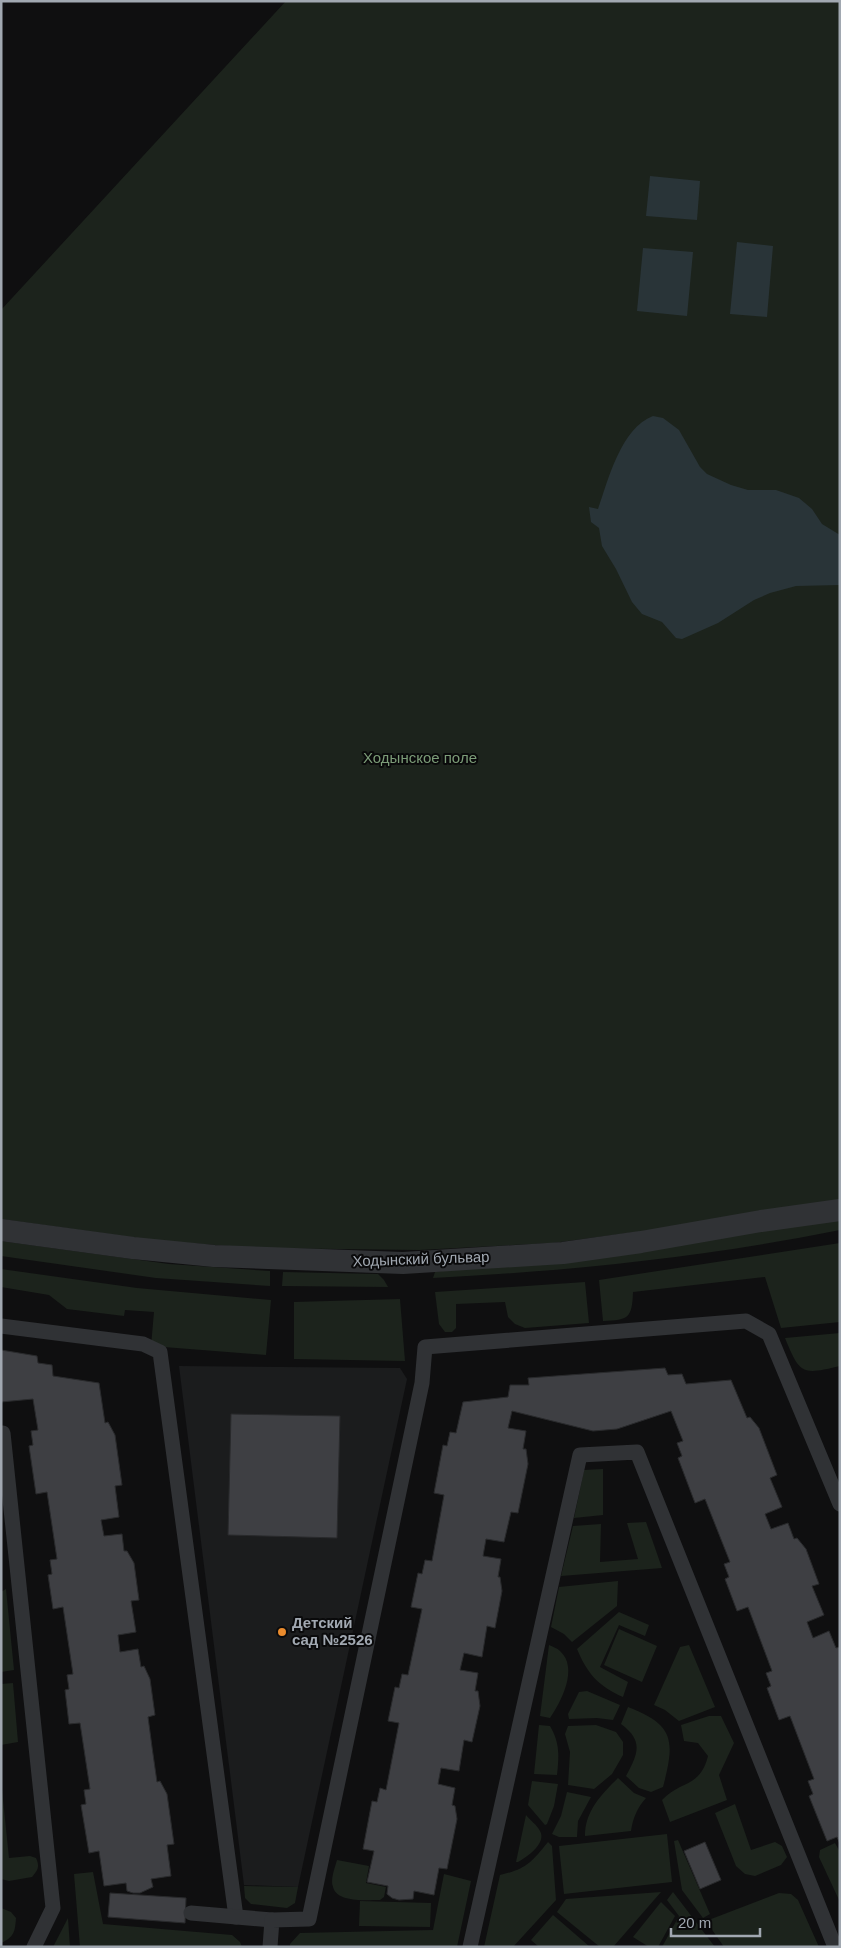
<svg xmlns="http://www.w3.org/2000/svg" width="841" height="1948" font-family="Arial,sans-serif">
  <rect width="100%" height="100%" fill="#0f0f10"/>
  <path fill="#1b1c1d" d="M179,1366L400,1368L407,1379L298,1887L244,1885Z"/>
  <g fill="#1c231c">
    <path d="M286,1H840V1205L553,1243L419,1250L253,1248L152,1240L1,1219V310Z"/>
    <path d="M840,1217V1230C706,1257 569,1271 433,1278L435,1272Z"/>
    <path d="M1,1241L169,1264L270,1271V1286L156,1278L1,1256Z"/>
    <path d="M840,1243V1322L781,1328L765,1277L633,1292C632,1318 629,1320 603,1321L599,1280Z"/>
    <path d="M1,1269L137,1288L271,1300L266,1355L151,1346L154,1312L125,1310L124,1316L67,1309L49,1295L1,1287Z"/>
    <path d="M283,1272L378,1274L384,1280L388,1287L282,1286Z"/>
    <path d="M585,1282L589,1323L525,1328L515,1324L508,1317L505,1302L456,1304V1328L452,1332H445L439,1324L435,1292Z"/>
    <path d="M400,1299L405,1361L294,1359V1302Z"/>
    <path d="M840,1333V1366C802,1375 800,1375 785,1338Z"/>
    <path d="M603,1469V1515L574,1518L584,1470Z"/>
    <path d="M646,1522L662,1568L561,1576L573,1526L601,1524L600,1562L638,1559L627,1523Z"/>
    <path d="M618,1581L617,1606L572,1642L564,1634L551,1627L559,1587Z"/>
    <path d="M6,1589L14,1670L1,1672V1592Z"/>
    <path d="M619,1612L649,1625L645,1636L619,1625L600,1667L628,1682L623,1697C598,1686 587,1673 577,1649Z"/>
    <path d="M619,1629L657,1646L642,1682L604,1665Z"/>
    <path d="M549,1645C553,1647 557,1648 560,1651C579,1668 561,1702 550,1718L540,1716Z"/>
    <path d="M689,1645L715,1707L679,1721L665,1710L654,1705L680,1647Z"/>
    <path d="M13,1683L18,1742L1,1745V1684Z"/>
    <path d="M587,1691L620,1705L613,1720L597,1718L569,1719L568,1714L579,1692Z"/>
    <path d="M628,1707C675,1725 675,1741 663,1787L651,1792L639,1788L626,1776C638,1754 644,1741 621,1724Z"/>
    <path d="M709,1716H721L734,1743L719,1775L727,1800L670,1822L662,1800C681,1780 700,1788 708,1756L698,1743L684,1741L681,1725Z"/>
    <path d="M539,1725L550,1726C560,1743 559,1756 557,1775L534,1774Z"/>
    <path d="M596,1725L616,1732L623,1742V1755L612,1774L594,1789L568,1785L570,1752L565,1734L568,1726Z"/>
    <path d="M618,1778L634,1793L646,1798C637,1808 633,1818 631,1831L585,1836C585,1811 601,1795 618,1778Z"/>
    <path d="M1,1780L9,1858L30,1856L36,1858C40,1867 38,1870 32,1877L9,1881L1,1879Z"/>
    <path d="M532,1781L558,1784L554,1806L547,1824L545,1825L528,1805Z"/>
    <path d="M567,1792L591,1797L578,1821L577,1837H559L552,1834L561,1816Z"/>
    <path d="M735,1804L751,1850L775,1842L782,1846L787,1857L781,1865L755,1876L745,1874L736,1866L715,1813Z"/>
    <path d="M526,1815C530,1820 537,1825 540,1831C547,1843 527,1857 518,1862H516Z"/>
    <path d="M667,1834L672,1882L564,1894L559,1846Z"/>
    <path d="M678,1840L710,1914L703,1918L682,1890L674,1841Z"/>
    <path d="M548,1842L552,1846L556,1900L513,1947H484L500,1875C526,1869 531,1863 548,1842Z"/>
    <path d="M835,1843L840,1852V1902L819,1857L820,1850Z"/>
    <path d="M337,1860L369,1866L366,1883L386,1887L384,1897L380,1900C367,1900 337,1903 333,1887C330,1880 335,1867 337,1860Z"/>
    <path d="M93,1872L103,1924L232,1935L240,1942L242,1947H80L74,1874Z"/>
    <path d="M444,1874L471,1881L457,1947H290V1944L300,1933L433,1930Z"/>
    <path d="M244,1886L298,1887L295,1903L287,1908L251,1904L245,1898Z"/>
    <path d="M661,1892L613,1947H600L557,1912L566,1899Z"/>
    <path d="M673,1892L715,1947H662L679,1916L667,1900Z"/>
    <path d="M779,1893L791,1894L798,1900L819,1947H724L706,1921Z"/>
    <path d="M360,1901L431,1903L430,1927L359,1926Z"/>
    <path d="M661,1902L675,1916L658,1947H649L633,1937Z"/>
    <path d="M1,1908L11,1912L16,1918C15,1932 14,1937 1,1943Z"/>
    <path d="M553,1915L590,1947H539L531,1940Z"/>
    <path d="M68,1918L70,1947H53Z"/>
  </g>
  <g fill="#293438">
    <path d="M650,176L700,181L697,220L646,216Z"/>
    <path d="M737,242L773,246L767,317L730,314Z"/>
    <path d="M643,248L693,252L687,316L637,311Z"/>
    <path d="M653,416L663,418L679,430L700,467L707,474L731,485L748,490H776L799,498L812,509L822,524L840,535V585L796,586L770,593L754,600L718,623L682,639L676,638L662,622L642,614L632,602L616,569L602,546L599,528L591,522L589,507L598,509C608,480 621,428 653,416Z"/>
  </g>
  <g fill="#3e3f43" stroke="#292a2c">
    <path d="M1,1350L37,1356L38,1363L52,1365L53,1376L99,1383L105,1423L108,1422L115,1435L122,1485L115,1486L119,1517L101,1520L104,1536L122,1534L124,1551H127L134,1563L139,1600L131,1601L136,1632L118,1635L120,1652L138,1649L141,1667L144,1666L150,1679L155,1715L148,1717L152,1747L157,1782L160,1781L167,1794L174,1844L167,1845L171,1876L151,1879L153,1887L140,1893H133L127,1891L126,1883L104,1886L99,1851L89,1853L81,1805L86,1804L84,1790L90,1789L80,1723L69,1724L65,1690L69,1689L67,1675L73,1674L63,1607L53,1609L48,1575L52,1574L50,1560L57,1559L47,1492L36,1494L29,1446L33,1445L31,1431L38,1430L33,1399L1,1402Z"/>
    <path d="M665,1368L668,1375L682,1374L686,1384L731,1380L747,1418L750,1417L759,1428L777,1475L770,1478L782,1507L765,1514L771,1529L788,1523L794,1539L797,1538L806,1549L819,1584L812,1586L824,1615L807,1622L813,1638L829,1631L836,1648L840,1647V1844L837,1837L827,1841L809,1796L813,1794L808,1781L814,1779L790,1716L779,1720L767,1688L771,1686L766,1673L772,1671L748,1607L737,1611L725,1579L729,1577L724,1564L730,1562L705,1499L695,1503L678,1458L682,1456L677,1443L683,1441L671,1411L617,1429L593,1431L512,1411L508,1428L526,1431L523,1449H526L528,1464L518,1513L511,1512L504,1542L486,1539L483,1556L501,1559L498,1577H500L502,1591L495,1628L487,1626L482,1657L464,1653L460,1670L478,1673L475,1691H478L480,1706L472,1742L464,1740L459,1771L441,1768L438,1784L455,1788L452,1805L455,1806L457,1819L447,1869L439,1868L434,1895L414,1891L413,1899L399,1900L392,1898L387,1894L388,1886L367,1882L374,1851L363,1849L372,1801L377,1802L380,1788L386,1790L399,1723L388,1721L395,1687L399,1688L402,1674L408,1675L422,1609L411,1607L418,1573L422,1574L425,1560L432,1561L444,1495L434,1493L443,1445L447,1446L450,1432L456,1433L463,1402L508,1397L510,1385H529L528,1378Z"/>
    <path d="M231,1414L340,1416L337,1538L228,1535Z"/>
    <path d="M705,1842L721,1880L700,1889L684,1851Z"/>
    <path d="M110,1893L186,1898L185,1923L108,1917Z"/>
  </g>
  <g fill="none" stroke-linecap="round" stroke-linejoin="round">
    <g stroke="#303235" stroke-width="15">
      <path d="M1,1326L143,1344L160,1352L236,1917"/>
      <path d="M3,1433L53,1908L34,1947"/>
      <path d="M191,1913L272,1920"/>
      <path d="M270,1947L272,1920L309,1919L422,1383L425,1347L746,1321L769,1334L840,1504"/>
      <path d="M470,1947L580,1455L637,1452L835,1947"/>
    </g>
    <path stroke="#303235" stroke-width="22" d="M1,1230L133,1248L214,1256L403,1263L563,1253L641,1242L761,1221L840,1210"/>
  </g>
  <circle fill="#ea8b2d" stroke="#0a0a0b" stroke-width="2" cx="282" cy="1632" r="5"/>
  <g text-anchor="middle" stroke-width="4" stroke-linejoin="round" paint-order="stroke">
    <g font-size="15" fill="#7c9c78" stroke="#0a0a0b">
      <text x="420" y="763">Ходынское поле</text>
    </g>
    <g font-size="15" fill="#a1a8b1" stroke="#0a0a0b">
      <text transform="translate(421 1259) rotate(-2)" y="5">Ходынский бульвар</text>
    </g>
    <g font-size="15" font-weight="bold" fill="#a1a8b1" stroke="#0a0a0b" text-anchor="start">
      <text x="292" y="1628">Детский<tspan x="292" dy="17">сад №2526</tspan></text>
    </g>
  </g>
  <rect width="841" height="1948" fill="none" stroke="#a1a8b1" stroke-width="5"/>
  <path d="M671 1928v8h89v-8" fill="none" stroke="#a1a8b1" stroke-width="2.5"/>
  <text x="678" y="1928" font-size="15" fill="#a1a8b1" stroke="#0a0a0b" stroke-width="4" paint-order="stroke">20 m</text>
</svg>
